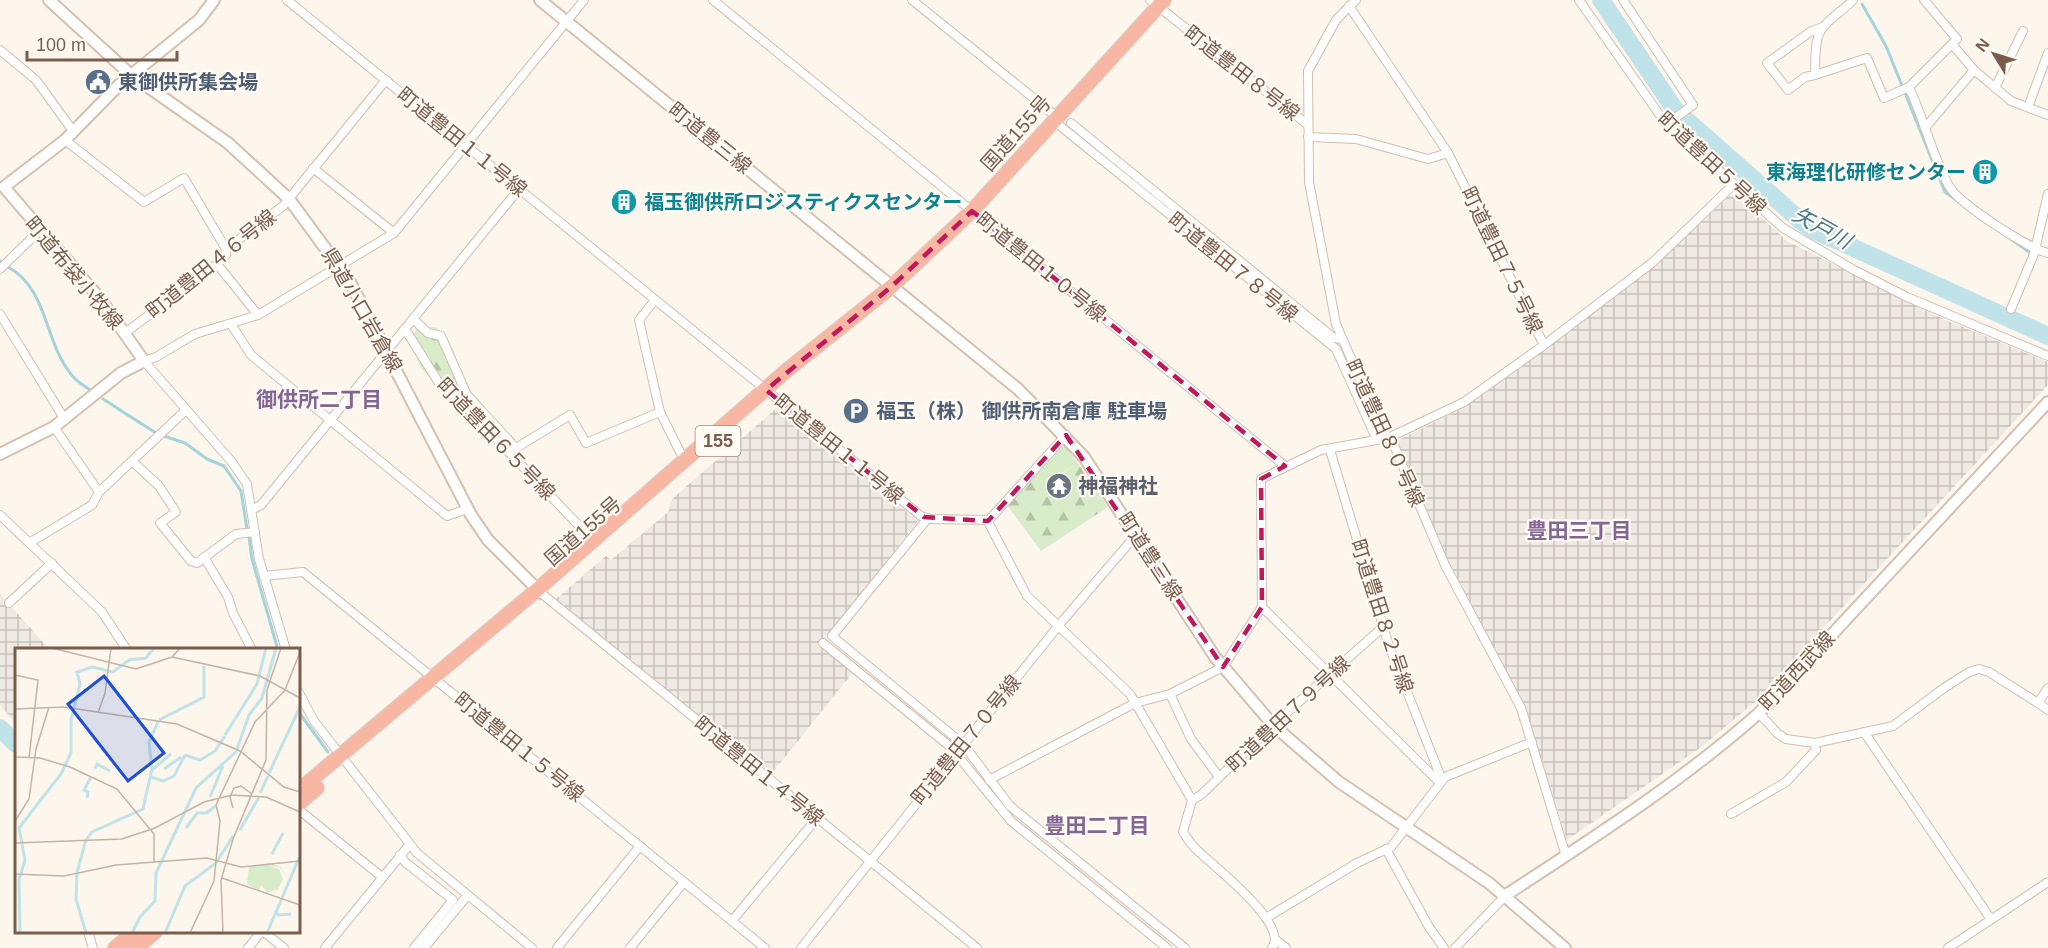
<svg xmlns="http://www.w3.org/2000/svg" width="2048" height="948" font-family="Helvetica,'Noto Sans JP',sans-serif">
  <defs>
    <pattern id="industrial-grid" width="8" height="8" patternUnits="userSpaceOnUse" patternTransform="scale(1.5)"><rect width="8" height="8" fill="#efe9e4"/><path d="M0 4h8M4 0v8" fill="none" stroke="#c7c0bb"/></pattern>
    <pattern id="forest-firs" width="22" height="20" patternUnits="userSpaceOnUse" patternTransform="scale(1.5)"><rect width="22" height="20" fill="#d8ecc9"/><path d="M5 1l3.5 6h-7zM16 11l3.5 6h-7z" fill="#b4c2a5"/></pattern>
  </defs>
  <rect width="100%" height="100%" fill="#fdf6ec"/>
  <g fill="url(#industrial-grid)">
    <path d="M1737,195L1787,241L1941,318L2048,362V385L1755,702L1700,748L1567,840L1526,709L1450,565L1396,441L1463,408L1514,372L1655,266L1729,196Z"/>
    <path d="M779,406L918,521L822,643L854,671L770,776L556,599L606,556L611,560L668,512L673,498Z"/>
    <path d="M0,594L49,649L16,650V724L0,705Z"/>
  </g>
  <g fill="url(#forest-firs)">
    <path d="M416,327H435L446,335L448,348L463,372L456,389C422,381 410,360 416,327Z"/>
    <path d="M1078,463L1108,507L1041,551L1007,505L1039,471L1048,482Z"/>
  </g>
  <path fill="#d8ecc9" d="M1060,447H1065L1078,463L1047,482L1039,471Z"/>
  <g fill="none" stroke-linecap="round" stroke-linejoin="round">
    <g stroke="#a5d3da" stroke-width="3">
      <path d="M1862,4L1886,46L1945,192L2029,252"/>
      <path d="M0,261L1,262"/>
      <path d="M8,267C48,289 44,341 71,374C76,382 85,386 93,392"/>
      <path d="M103,399L156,433"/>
      <path d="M164,436L185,443L207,459L224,466L241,491L247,529"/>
      <path d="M249,537L252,559L278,650"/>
      <path d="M298,711L328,752"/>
    </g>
    <g stroke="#bfe3e8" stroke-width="18">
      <path d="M1601,0L1676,111L1801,221L1814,230L2048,336"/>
      <path d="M0,728L16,744"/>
    </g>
    <g stroke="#d1beb0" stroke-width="10">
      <g id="street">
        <path d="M287,0L921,516L931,519L987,520L1027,596L1130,694L1192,800L1183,832C1187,838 1191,845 1197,850C1213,866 1290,924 1272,948"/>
        <path d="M713,0L1285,466"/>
        <path d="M912,0L1057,117"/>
        <path d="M1150,0L1307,124"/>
        <path d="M1356,0L1336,20L1308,71L1309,182L1336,324L1383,432L1393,443L1445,565L1521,708L1566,856"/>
        <path d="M1579,0L1664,121L1783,228L1854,270L1907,297L2048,356"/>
        <path d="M1623,0L1693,105L1667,124"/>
        <path d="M1853,0C1844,10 1834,15 1825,25C1813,37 1816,59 1815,75L1867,58L1884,98L1909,87L1957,39L1924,0"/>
        <path d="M1952,44L1974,70L2011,101L2048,115"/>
        <path d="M0,50L36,80L73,131"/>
        <path d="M1815,75L1805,77L1788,90L1767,63L1810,32L1822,27"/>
        <path d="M1909,87C1924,119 1932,155 1949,186C1958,203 2029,249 2048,253"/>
        <path d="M1995,88L2023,31"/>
        <path d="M2028,107L2048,53"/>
        <path d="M1054,121L1336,349L1377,440"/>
        <path d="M1071,123L1334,338L1342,339"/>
        <path d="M1925,128L1974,70"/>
        <path d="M1308,137L1356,139L1428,159L1448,153"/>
        <path d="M65,140L144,202L184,178L226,249"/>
        <path d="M313,168L394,233"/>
        <path d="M217,264L258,315"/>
        <path d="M0,269L39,231"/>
        <path d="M655,300L639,320L660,412L685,462"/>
        <path d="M2011,309L2034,254L2048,194"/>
        <path d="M0,314L65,420"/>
        <path d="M413,319L428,333L441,336L467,395L516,448L570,415L586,443L660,412"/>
        <path d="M231,324L251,355L447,516L467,509"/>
        <path d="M405,329L439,383L459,400L585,532L589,533L596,540"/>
        <path d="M125,333L217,264L226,255V249L283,206L386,80"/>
        <path d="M1544,345L1653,262L1733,185"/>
        <path d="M54,427L99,492L186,410"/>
        <path d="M1330,450L1389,646L1442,780"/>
        <path d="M133,462L159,486L176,512L160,523L191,561L197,563L236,534L255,532"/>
        <path d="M253,509L261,505L519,189"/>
        <path d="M0,515L102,612L127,650"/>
        <path d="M928,518L832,636L963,744L1010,806L1185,948"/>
        <path d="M988,521L1066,435"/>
        <path d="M31,542L92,505L99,492"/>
        <path d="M204,557L228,597L233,613L252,650"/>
        <path d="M264,576L303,572L765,948"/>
        <path d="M541,593L977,948"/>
        <path d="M9,603L52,563"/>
        <path d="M1262,607L1440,783"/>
        <path d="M823,643L953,749L954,759L962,761L1011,821L1167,948"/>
        <path d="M286,650L259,559L247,484L231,461L144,361L156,357L195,334L258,315L394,233L584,0"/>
        <path d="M298,691L314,721L417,853L532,948"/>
        <path d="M1170,694L1191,739L1219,777"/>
        <path d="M2038,703L2048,710"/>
        <path d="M1759,713L1777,733L1786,739L1815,743L1893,726L1944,688L1969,672L1979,669L1989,672L2038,703L2048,688"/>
        <path d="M1864,732L1990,918"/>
        <path d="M989,780L1135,703L1170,694L1223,667L1262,607L1261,479L1321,450L1388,438L1464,402L1544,345L1448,153L1349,6"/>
        <path d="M1192,800L1201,795L1273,725L1383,627"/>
        <path d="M298,809L382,877"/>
        <path d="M1731,814L1786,782L1816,750L1815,743"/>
        <path d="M1386,849L1429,927L1444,948"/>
        <path d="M400,855L405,862L453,900L414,948"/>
        <path d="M1266,918L1357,863L1391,847L1445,777L1532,742"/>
        <path d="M732,921L817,818"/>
        <path d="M88,932L93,948"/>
        <path d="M264,932L284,948"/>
        <path d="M1276,940L1286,948"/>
        <path d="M248,948L261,932"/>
        <path d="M325,948L410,844"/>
        <path d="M424,948L467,896"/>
        <path d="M557,948L640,846"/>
        <path d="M630,948L684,882"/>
        <path d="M801,948L1059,625L1136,535"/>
        <path d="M1455,948L1506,895"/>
        <path d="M1948,948L2048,882"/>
      </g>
    </g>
    <g stroke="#d6c0b0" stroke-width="14">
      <g id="secondary">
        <path d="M49,0L131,75L228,143L289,199L350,282L471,515L488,540L541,593"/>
        <path d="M540,0L1018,389L1084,457L1215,657L1273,725L1339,782L1489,883L1565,948"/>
        <path d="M0,454L54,427L121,373L144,361L101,300L4,187L65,140L119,85L199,20L214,0"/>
        <path d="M1506,895C1593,838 1681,782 1759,713L2048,402"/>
      </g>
    </g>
    <g stroke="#dad1cd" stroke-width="16">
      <g id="highway">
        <path d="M298,791L538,589L786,371L891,287L972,211L1164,0"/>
        <path d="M298,804L317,788"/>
        <path d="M115,948L134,932"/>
        <path d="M136,948L155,932"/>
      </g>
    </g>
    <use href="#street" stroke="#fff" stroke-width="8"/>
    <use href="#secondary" stroke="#fff" stroke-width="10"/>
    <use href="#highway" stroke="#f7b7a3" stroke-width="14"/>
  </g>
  <path fill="none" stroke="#c2185b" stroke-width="4.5" stroke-dasharray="12 8" stroke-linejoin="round" d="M972,211L1285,466L1261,479L1262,607L1223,667L1066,435L988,521L924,517L766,390L891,287Z"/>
  <defs>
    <g id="civic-disc" transform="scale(1.35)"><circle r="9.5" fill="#5c6f8a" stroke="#fffaf3"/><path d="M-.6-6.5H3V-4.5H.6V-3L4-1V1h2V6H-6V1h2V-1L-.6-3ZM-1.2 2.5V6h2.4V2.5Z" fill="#fff"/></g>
    <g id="building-disc" transform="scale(1.35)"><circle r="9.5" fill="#0f9aa8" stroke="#fffaf3"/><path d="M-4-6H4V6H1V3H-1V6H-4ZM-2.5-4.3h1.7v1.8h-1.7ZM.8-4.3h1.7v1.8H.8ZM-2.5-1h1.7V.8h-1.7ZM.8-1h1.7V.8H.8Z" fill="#fff"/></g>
    <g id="parking-disc" transform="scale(1.35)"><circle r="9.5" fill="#5c6f8a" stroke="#fffaf3"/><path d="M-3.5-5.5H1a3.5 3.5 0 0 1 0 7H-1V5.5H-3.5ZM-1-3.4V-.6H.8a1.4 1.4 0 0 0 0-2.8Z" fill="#fff"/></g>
    <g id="temple-disc" transform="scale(1.35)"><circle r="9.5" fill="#6b7280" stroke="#fffaf3"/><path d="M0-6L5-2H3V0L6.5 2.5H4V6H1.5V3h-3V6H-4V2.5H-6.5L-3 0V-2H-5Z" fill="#fff"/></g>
  </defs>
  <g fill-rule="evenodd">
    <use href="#civic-disc" x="98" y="82"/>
    <use href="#building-disc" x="1985" y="172"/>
    <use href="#building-disc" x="624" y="202"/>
    <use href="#parking-disc" x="856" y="411"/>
    <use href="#temple-disc" x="1059" y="486"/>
  </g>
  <g text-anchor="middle" stroke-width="4.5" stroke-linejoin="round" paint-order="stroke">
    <rect fill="#fffaf3" stroke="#a28b7f" stroke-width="1.5" x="695.5" y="426" width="45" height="30" rx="4.5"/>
    <g font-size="18" font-weight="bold" fill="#7a5c4d">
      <text x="718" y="447">155</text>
    </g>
    <g font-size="20" fill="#7a5c4d" stroke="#fffaf3">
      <text transform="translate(1242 73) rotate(38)" y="7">町道豊田８号線</text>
      <text transform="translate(1016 133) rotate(-48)" y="7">国道155号</text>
      <text transform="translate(710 138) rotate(39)" y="7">町道豊三線</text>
      <text transform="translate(462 142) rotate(39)" y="7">町道豊田１１号線</text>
      <text transform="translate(1712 163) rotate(43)" y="7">町道豊田５号線</text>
      <text transform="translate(1502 260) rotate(64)" y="7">町道豊田７５号線</text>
      <text transform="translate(211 264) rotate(-39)" y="7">町道豊田４６号線</text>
      <text transform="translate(1041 267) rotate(39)" y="7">町道豊田１０号線</text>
      <text transform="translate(1233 267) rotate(39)" y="7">町道豊田７８号線</text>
      <text transform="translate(74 273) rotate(50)" y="7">町道布袋小牧線</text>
      <text transform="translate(362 310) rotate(60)" y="7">県道小口岩倉線</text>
      <text transform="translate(1385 433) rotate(65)" y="7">町道豊田８０号線</text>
      <text transform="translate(496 439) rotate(46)" y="7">町道豊田６５号線</text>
      <text transform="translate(839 449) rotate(39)" y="7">町道豊田１１号線</text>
      <text transform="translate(583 531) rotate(-41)" y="7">国道155号</text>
      <text transform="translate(1150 556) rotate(57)" y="7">町道豊三線</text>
      <text transform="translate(1382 616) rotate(72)" y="7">町道豊田８２号線</text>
      <text transform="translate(1797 671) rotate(-47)" y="7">町道西武線</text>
      <text transform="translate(1288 714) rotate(-43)" y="7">町道豊田７９号線</text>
      <text transform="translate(966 740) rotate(-51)" y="7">町道豊田７０号線</text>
      <text transform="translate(519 747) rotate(39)" y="7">町道豊田１５号線</text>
      <text transform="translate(759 771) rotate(39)" y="7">町道豊田１４号線</text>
    </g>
    <g font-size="20" font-weight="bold" fill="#4e5e75" stroke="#fffaf3" text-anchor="start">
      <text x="118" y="89">東御供所集会場</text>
      <text x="876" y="418">福玉（株） 御供所南倉庫 駐車場</text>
    </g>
    <g font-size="20" font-weight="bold" fill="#0d838f" stroke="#fffaf3" text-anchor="end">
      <text x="1966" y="179">東海理化研修センター</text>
      <text x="644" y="209" text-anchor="start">福玉御供所ロジスティクスセンター</text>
    </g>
    <g font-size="20" font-weight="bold" fill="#5b616d" stroke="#fffaf3" text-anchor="start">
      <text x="1078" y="493">神福神社</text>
    </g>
    <g font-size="21" font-style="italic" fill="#437c86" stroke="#fffaf3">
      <text transform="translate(1822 228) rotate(29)" y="7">矢戸川</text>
    </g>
    <g font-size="21" font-weight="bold" fill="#846695" stroke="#fffaf3">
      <text x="319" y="407">御供所二丁目</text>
      <text x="1579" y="538">豊田三丁目</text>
      <text x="1097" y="833">豊田二丁目</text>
    </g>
  </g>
  <g transform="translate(15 648)">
    <rect width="285" height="285" fill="#fdf6ec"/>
    <path d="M255,215L266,219L272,231L265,219L254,218L264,221L268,231L263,242L252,244L246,237L244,243L232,236L234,219Z" fill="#d8ecc9"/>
    <path fill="none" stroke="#bfe3e8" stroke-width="3" d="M144,72L189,49V18M210,87L242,36L251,0M222,101L234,67L247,50L261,0M170,107L185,112L200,103L210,88M80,121L82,116L95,123M149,121L166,109M137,122L156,106M254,125L285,59M136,129L148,133L159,128L170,107M245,145L253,128M195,149L208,118M72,150L73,144L69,142L76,129M171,180L182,165H192L200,158M225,182L244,149M257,206L268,185M260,262L263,267L276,266M5,285L4,232L10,212L4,180L46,126L56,105V72L65,36L62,24L77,19L98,24L114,12L131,10L139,0M71,285L61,251L62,224L71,192L77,184L128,161L137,121L134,94L143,74M117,285L125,269L140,253L141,225L181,140L222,103M150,285L170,238L201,215L218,188M252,285L285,208"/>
    <path fill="none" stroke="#c5b3a7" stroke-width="1.5" d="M37,0L121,21L157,9L165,0M157,9L245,28L285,50M0,27L23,32L14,110M0,61L49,59L162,76L225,103L269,139L285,144M83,65L90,45L96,0M0,109L25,110L55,119L102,141L139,186V215M218,160L215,149L219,140L226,138L237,146M0,173L14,151L21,101L34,59M0,195L107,191L140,180L189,154L217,147L251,149L285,164M0,226L49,228L101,217L192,210L226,219L285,213M207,230L285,257M175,285L199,233L205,173L201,157L240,74L270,42L285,4M208,285L206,232L218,191L251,112L252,42L266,0"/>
    <path fill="#1d4ed8" fill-opacity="0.15" stroke="#1d4ed8" stroke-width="3" d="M89,28L149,105L113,133L53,56Z"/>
    <rect width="285" height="285" fill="none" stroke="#7a5c4d" stroke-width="3"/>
  </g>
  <g transform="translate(1994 54) rotate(308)" stroke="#fffaf3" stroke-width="4.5" paint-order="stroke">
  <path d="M0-4.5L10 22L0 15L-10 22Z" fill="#7a5c4d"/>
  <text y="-9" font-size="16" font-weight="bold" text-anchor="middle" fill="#7a5c4d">N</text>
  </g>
  <path d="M27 51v9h150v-9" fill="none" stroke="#7a5c4d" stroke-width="3"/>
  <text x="36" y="51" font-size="18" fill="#7a5c4d" stroke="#fffaf3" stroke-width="4.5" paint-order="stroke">100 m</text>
</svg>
